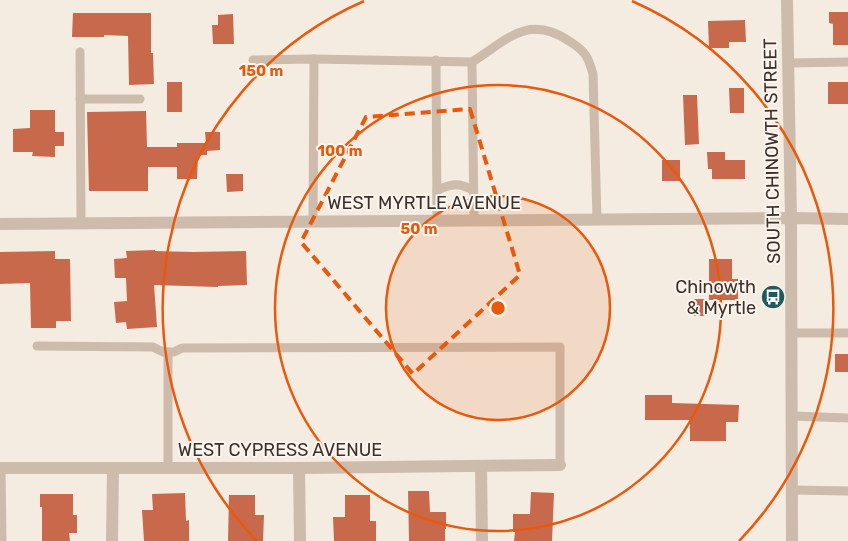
<svg xmlns="http://www.w3.org/2000/svg" width="848" height="541" font-family="Rubik,sans-serif">
  <rect width="100%" height="100%" fill="#f4ebe1"/>
  <g fill="#c8694b">
    <path d="M829,12H848V45H833V24L829,23Z"/>
    <path d="M73,13H151V53H153L154,84L129,85L128,36L104,35V37H72Z"/>
    <path d="M233,14L234,44H213L212,25H218V15Z"/>
    <path d="M745,20L746,42H729V48H709L708,21Z"/>
    <rect x="167" y="82" width="15" height="30"/>
    <rect x="828" y="82" width="20" height="22"/>
    <path d="M729,88H744V113H730Z"/>
    <path d="M683,95H697L699,144L685,145Z"/>
    <path d="M30,110H55V132H64V146H55V157L32,156L33,152H13V129L30,128Z"/>
    <path d="M146,111L147,147H177V143H206L205,132H220V150L207,151V155H198L197,179H177V167H148V191H89L87,112Z"/>
    <path d="M707,152H725V160H745V179H712V169H708Z"/>
    <rect x="662" y="160" width="18" height="21"/>
    <path d="M226,174H243V191L227,192Z"/>
    <path d="M155,250V251L193,252L246,251L247,285L218,286V287L154,285L157,327L127,329L126,322L116,323L114,302L127,301L126,278H115L114,259L127,258L126,251Z"/>
    <path d="M55,251V259H70L71,321H56V328H31L30,283L0,284V252Z"/>
    <path d="M709,259H732V279H738V300H709Z"/>
    <rect x="694" y="299" width="14" height="17"/>
    <rect x="835" y="354" width="13" height="18"/>
    <path d="M645,395H672V403L739,405L738,422H726V441H690V420H645Z"/>
    <path d="M408,491H429L430,512H446V529H445V541H409Z"/>
    <path d="M531,492L554,493L552,541H514L515,532H513V514H530Z"/>
    <path d="M185,493L186,521L189,520V541H144L142,510H153L152,494Z"/>
    <path d="M40,494H73V515H77V533H69L70,541H42V507H40Z"/>
    <path d="M229,495H255V515H264L263,541H228Z"/>
    <path d="M345,495H370V521H376V541H334L333,517H345Z"/>
  </g>
  <g fill="none" stroke-linecap="round" stroke-linejoin="round">
    <g stroke="#cdbbac" stroke-width="9">
      <path d="M80,52L81,223"/>
      <path d="M253,60L314,59L472,62C506,41 528,13 569,41C585,51 588,56 593,74L597,220"/>
      <path d="M436,60L437,221"/>
      <path d="M472,62L474,221"/>
      <path d="M788,63L848,62"/>
      <path d="M80,99H140"/>
      <path d="M437,190C452,184 458,182 473,190"/>
      <path d="M313,222L314,59"/>
      <path d="M792,333H848"/>
      <path d="M37,346L153,347L163,352H168"/>
      <path d="M792,416L848,418"/>
      <path d="M1,468L2,541"/>
      <path d="M168,468V352H174L182,348L560,347V465"/>
      <path d="M792,490L848,491"/>
    </g>
    <g stroke="#cdbbac" stroke-width="12">
      <path d="M0,224L791,218L848,219"/>
      <path d="M481,466L482,541"/>
      <path d="M0,468H299L560,465"/>
      <path d="M299,468L300,541"/>
      <path d="M112,541L113,469"/>
    </g>
    <path stroke="#cdbbac" stroke-width="12" d="M787,0L791,218L792,541"/>
  </g>
  <path fill="none" stroke="#e8590c" stroke-width="4" stroke-dasharray="10 6" stroke-linejoin="round" d="M470,109L520,275L413,374L301,242L366,117Z"/>
  <circle cx="498" cy="308" r="112" fill="#e8590c" fill-opacity=".12"/>
  <g fill="none" stroke="#e8590c" stroke-width="2.5">
    <circle cx="498" cy="308" r="112"/>
    <circle cx="498" cy="308" r="223"/>
    <path d="M257 541A335 335 0 0 1 364 1M632 1A335 335 0 0 1 739 541"/>
  </g>
  <defs>
    <g id="bus-disc" transform="scale(1.25)"><circle r="9.5" fill="#1f5a5e" stroke="#fbf5ee"/><path d="M-5-6H5V4H4V6H2V4H-2V6H-4V4H-5ZM-3.5-4V0h7V-4ZM-3.5 1.2v1.5H-2V1.2ZM2 1.2v1.5H3.5V1.2Z" fill="#fff"/></g>
  </defs>
  <g fill-rule="evenodd">
    <use href="#bus-disc" x="773" y="297"/>
  </g>
  <g text-anchor="middle" stroke-width="4" stroke-linejoin="round" paint-order="stroke">
    <g font-size="18" fill="#3b302b" stroke="#fbf5ee">
      <text transform="translate(772 151) rotate(-91)" y="6">SOUTH CHINOWTH STREET</text>
      <text x="424" y="209">WEST MYRTLE AVENUE</text>
      <text x="280" y="456">WEST CYPRESS AVENUE</text>
    </g>
    <g font-size="18" fill="#3b302b" stroke="#fbf5ee" text-anchor="end">
      <text x="756" y="293">Chinowth<tspan x="756" dy="21">&amp; Myrtle</tspan></text>
    </g>
  </g>
  <circle cx="498" cy="308" r="8" fill="#e8590c" stroke="#fbf5ee" stroke-width="2.5"/>
  <g font-size="15" text-anchor="middle" font-weight="bold" fill="#e8590c" stroke="#fbf5ee" stroke-width="4" stroke-linejoin="round" paint-order="stroke">
    <text x="261" y="76">150 m</text>
    <text x="340" y="156">100 m</text>
    <text x="419" y="234">50 m</text>
  </g>
</svg>
